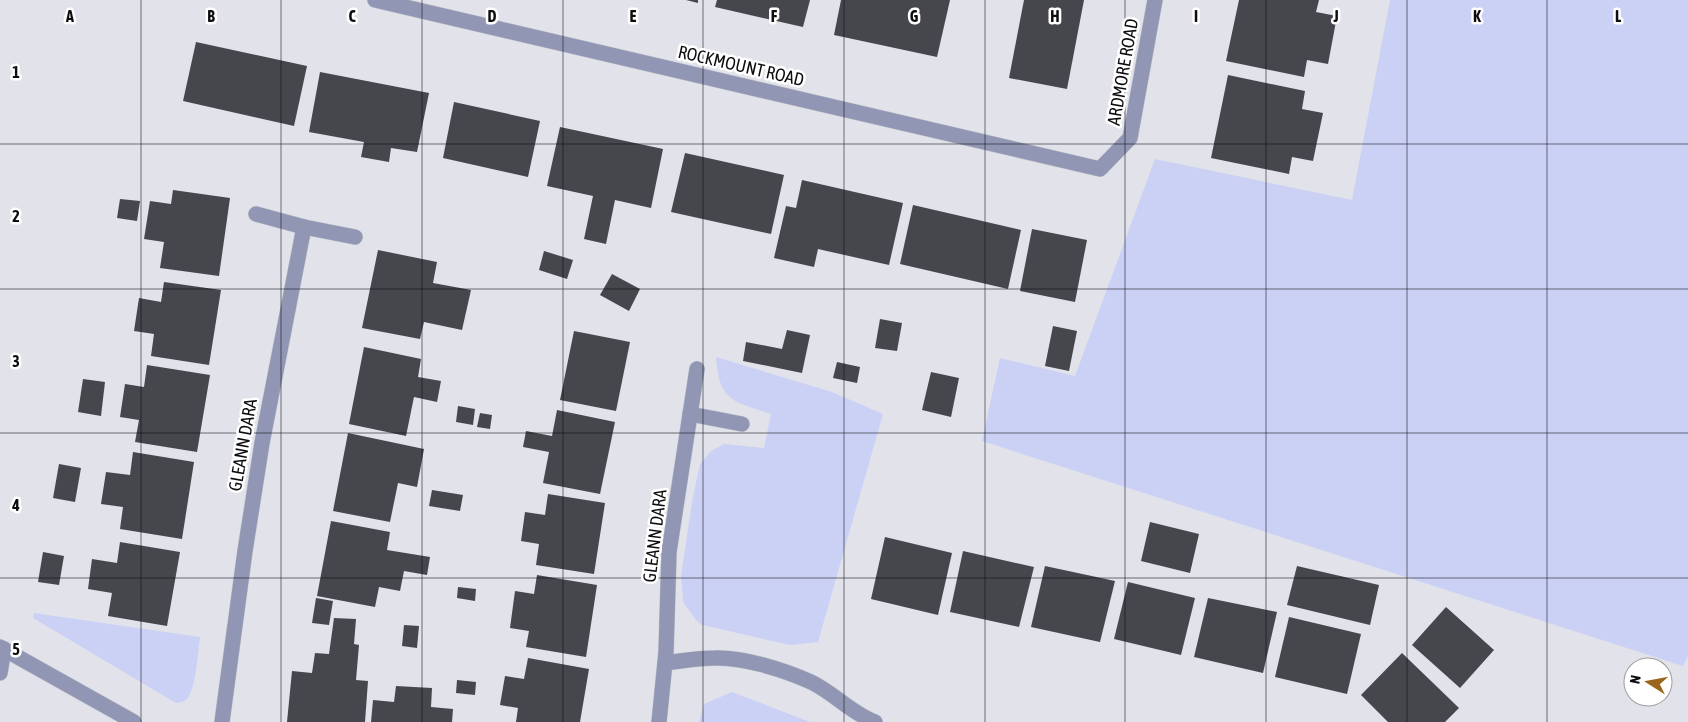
<svg xmlns="http://www.w3.org/2000/svg" width="1688" height="722" font-family="'Asap Condensed',sans-serif">
  <rect width="100%" height="100%" fill="#e1e2ea"/>
  <g fill="#cbd1f5">
    <path d="M1390,0H1688V656L1683,666L982,441L1000,358L1075,376L1155,159L1352,200Z"/>
    <path d="M716,357L832,392L883,414L818,642L790,645L702,625L696,620L683,602L681,576L692,502L700,464L711,451L724,444L764,448L771,414C733,401 719,402 716,357Z"/>
    <path d="M34,613L200,637C198,652 196,684 189,696C186,702 181,702 176,703L33,618Z"/>
    <path d="M732,692L810,722H699L704,704Z"/>
  </g>
  <g fill="#46474d">
    <path d="M686,0H698V3Z"/>
    <path d="M717,0H810L803,27L715,7Z"/>
    <path d="M841,0H950L937,57L834,35Z"/>
    <path d="M1024,0H1084L1067,89L1009,78Z"/>
    <path d="M1239,0H1319L1316,12L1337,16L1328,64L1307,60L1304,77L1226,61Z"/>
    <path d="M196,42L307,66L294,126L183,101Z"/>
    <path d="M320,72L429,93L417,152L391,148L389,162L361,157L364,142L309,132Z"/>
    <path d="M1228,75L1305,91L1302,109L1323,113L1313,161L1292,157L1289,174L1211,158Z"/>
    <path d="M454,102L540,121L528,177L443,158Z"/>
    <path d="M560,127L663,149L651,208L615,200L606,244L584,239L593,196L547,186Z"/>
    <path d="M685,153L784,175L771,234L671,212Z"/>
    <path d="M802,180L903,203L889,265L818,249L814,267L774,258L786,206L796,208Z"/>
    <path d="M173,190L230,198L219,276L160,268L164,242L144,239L150,201L171,204Z"/>
    <path d="M120,199L140,201L137,221L117,218Z"/>
    <path d="M913,205L1021,230L1008,289L900,264Z"/>
    <path d="M1032,229L1087,240L1075,302L1020,291Z"/>
    <path d="M378,250L437,262L433,283L471,290L462,330L424,322L420,339L362,328Z"/>
    <path d="M544,251L573,260L567,279L539,270Z"/>
    <path d="M612,274L640,289L629,311L600,295Z"/>
    <path d="M164,282L221,290L209,365L151,356L154,334L134,331L139,298L161,302Z"/>
    <path d="M880,319L902,323L897,351L875,348Z"/>
    <path d="M1053,326L1077,331L1069,371L1045,366Z"/>
    <path d="M787,330L810,335L802,373L743,361L746,342L782,349Z"/>
    <path d="M574,331L630,342L616,411L560,400Z"/>
    <path d="M364,347L421,359L418,377L441,381L437,402L414,397L406,436L349,424Z"/>
    <path d="M837,362L860,367L857,383L833,378Z"/>
    <path d="M147,365L210,375L197,452L135,442L139,420L120,417L125,384L144,387Z"/>
    <path d="M931,372L959,378L951,417L922,410Z"/>
    <path d="M83,379L105,382L101,416L78,412Z"/>
    <path d="M458,406L475,409L473,425L456,422Z"/>
    <path d="M557,410L615,422L600,494L543,483L549,452L523,447L526,431L552,436Z"/>
    <path d="M480,413L492,415L490,429L477,427Z"/>
    <path d="M348,433L424,449L417,487L398,483L390,522L333,511Z"/>
    <path d="M133,452L194,462L182,539L120,529L123,507L101,504L106,472L130,475Z"/>
    <path d="M59,464L81,468L75,502L53,498Z"/>
    <path d="M432,490L463,495L460,511L429,506Z"/>
    <path d="M548,494L605,503L594,574L536,565L539,544L521,541L525,512L545,515Z"/>
    <path d="M331,521L390,532L387,550L430,557L427,575L404,571L400,591L379,587L375,607L317,596Z"/>
    <path d="M1150,522L1199,534L1190,573L1141,561Z"/>
    <path d="M885,537L952,553L938,615L871,599Z"/>
    <path d="M120,542L180,552L167,626L108,616L112,593L88,589L92,559L117,563Z"/>
    <path d="M963,551L1034,567L1019,627L950,612Z"/>
    <path d="M43,552L64,556L59,585L38,582Z"/>
    <path d="M1045,566L1115,581L1100,642L1031,627Z"/>
    <path d="M1297,566L1379,585L1370,625L1287,605Z"/>
    <path d="M537,575L597,585L586,657L526,647L529,631L510,628L515,591L534,594Z"/>
    <path d="M1128,582L1195,598L1181,655L1114,639Z"/>
    <path d="M458,587L476,589L475,601L457,598Z"/>
    <path d="M316,598L333,601L329,625L312,623Z"/>
    <path d="M1208,598L1277,612L1263,673L1194,657Z"/>
    <path d="M1446,607L1494,650L1460,688L1412,645Z"/>
    <path d="M1289,617L1361,634L1347,694L1275,677Z"/>
    <path d="M334,618L356,619L354,644L359,645L356,680L368,681L365,722H287L292,671L312,673L315,653L329,654Z"/>
    <path d="M404,625L419,626L417,648L402,646Z"/>
    <path d="M1402,653L1459,708L1445,722H1388L1361,695Z"/>
    <path d="M528,658L589,669L580,722H516L518,708L500,705L505,676L524,679Z"/>
    <path d="M457,680L476,682L475,695L456,693Z"/>
    <path d="M396,686L432,688L431,707L453,709L452,722H371L373,700L394,702Z"/>
  </g>
  <g fill="none" stroke-linecap="round" stroke-linejoin="round">
    <g stroke="#bfc0c7" stroke-width="16">
      <g id="minor">
        <path d="M375,0L1100,169L1130,138L1155,0"/>
        <path d="M256,214L304,227"/>
        <path d="M690,414L742,424"/>
        <path d="M0,647L134,722"/>
        <path d="M665,663C682,661 698,658 715,658C743,657 785,670 811,682C834,693 851,713 875,722"/>
        <path d="M0,673L4,649"/>
        <path d="M222,722L245,551L262,443L304,227L355,237"/>
        <path d="M659,722L666,652L669,552L697,369"/>
      </g>
    </g>
    <use href="#minor" stroke="#9196b4" stroke-width="15"/>
  </g>
  <path fill="none" stroke="#0d0d10" stroke-width="1" stroke-opacity="0.55" d="M141,0V722M281,0V722M422,0V722M563,0V722M703,0V722M844,0V722M985,0V722M1125,0V722M1266,0V722M1407,0V722M1547,0V722M0,144H1688M0,289H1688M0,433H1688M0,578H1688"/>
  <g text-anchor="middle" stroke-width="5" stroke-linejoin="round" paint-order="stroke">
    <g font-size="18" fill="#0d0d10" stroke="#fff">
      <text transform="translate(741 66) rotate(13)" y="6">ROCKMOUNT ROAD</text>
      <text transform="translate(1123 72) rotate(-80)" y="6">ARDMORE ROAD</text>
      <text transform="translate(243 445) rotate(-80)" y="6">GLEANN DARA</text>
      <text transform="translate(655 536) rotate(-83)" y="6">GLEANN DARA</text>
    </g>
  </g>
  <g font-size="16" text-anchor="middle" font-weight="bold" fill="#0d0d10" stroke="#fff" stroke-width="5" stroke-linejoin="round" paint-order="stroke">
    <text x="70" y="22">A</text>
    <text x="211" y="22">B</text>
    <text x="352" y="22">C</text>
    <text x="492" y="22">D</text>
    <text x="633" y="22">E</text>
    <text x="774" y="22">F</text>
    <text x="914" y="22">G</text>
    <text x="1055" y="22">H</text>
    <text x="1196" y="22">I</text>
    <text x="1336" y="22">J</text>
    <text x="1477" y="22">K</text>
    <text x="1618" y="22">L</text>
    <text x="16" y="78">1</text>
    <text x="16" y="222">2</text>
    <text x="16" y="367">3</text>
    <text x="16" y="511">4</text>
    <text x="16" y="655">5</text>
  </g>
  <g transform="translate(1648 682) rotate(281)"><circle r="24" fill="#ffffff" stroke="#9e9e9f"/>
  <path d="M0-4L9 19L0 12L-9 19Z" fill="#9b651e"/>
  <text y="-8" font-size="14" font-weight="bold" text-anchor="middle" fill="#0d0d10">N</text>
  </g>
</svg>
